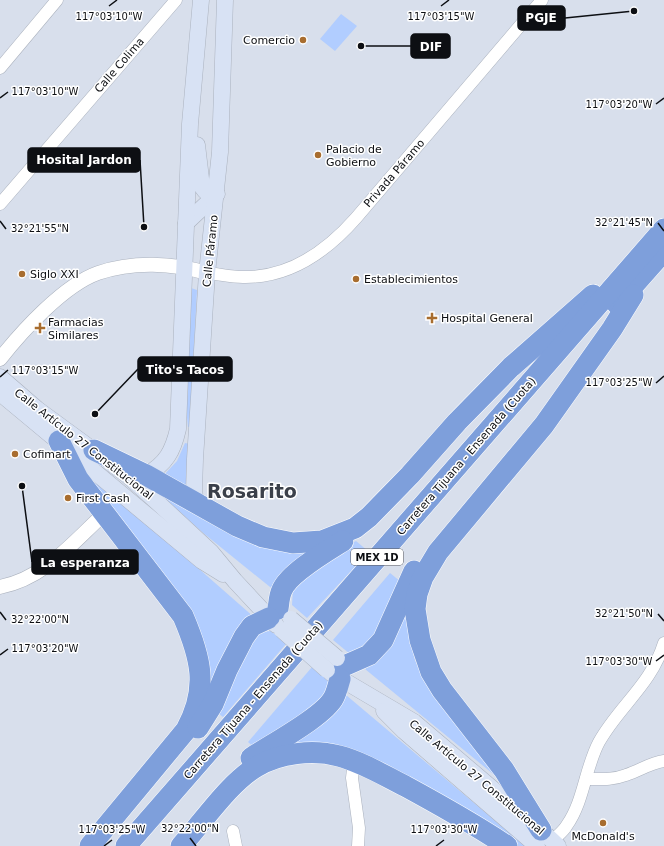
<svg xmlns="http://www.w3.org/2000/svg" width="664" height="846" font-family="'DejaVu Sans',sans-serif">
  <rect width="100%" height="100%" fill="#d8dfec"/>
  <g fill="#b1cdff">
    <path d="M341,14L357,26L335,51L320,39Z"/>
    <path d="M191,288L197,290L190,427H188L186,407Z"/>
    <path d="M185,443L190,444V489L164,475L177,461Z"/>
    <path d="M77,462L255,618L210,695V679Z"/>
    <path d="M141,477L310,549L275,591L202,532Z"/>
    <path d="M356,541L369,552L307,618L292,605L293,589L326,558Z"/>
    <path d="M390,573L401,582C387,613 381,637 350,654L333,640Z"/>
    <path d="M408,591L409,638L415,660L424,681L438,701L509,787L365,669L375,662Z"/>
    <path d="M271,631L286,644L223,717L214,710L250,641L261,632Z"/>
    <path d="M312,667L328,680L327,695L256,749L248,742Z"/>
    <path d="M346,695L525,846H517L362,760L264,753Z"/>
  </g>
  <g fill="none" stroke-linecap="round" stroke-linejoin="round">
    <g stroke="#abb2be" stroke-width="13">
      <g id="minor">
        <path d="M0,68L57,0"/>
        <path d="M0,204L176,0"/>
        <path d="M207,273C219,274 231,277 243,277C289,278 327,251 356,218L542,0"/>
        <path d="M354,761L352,778L359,828L358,846"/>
        <path d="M586,779C600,779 613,780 626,775C639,771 650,763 664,761"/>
        <path d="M233,831L236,846"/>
        <path d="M552,841C557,836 564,831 567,825C584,801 585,768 599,742C619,706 651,685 664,643"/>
      </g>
    </g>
    <g stroke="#abb2be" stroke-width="15">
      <g id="tertiary">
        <path d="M0,359C22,331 64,285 98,273C133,261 173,263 207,273"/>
        <path d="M0,587C45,578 72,543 105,513"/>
      </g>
    </g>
    <g stroke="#abb2be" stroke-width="17">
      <g id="secondary">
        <path d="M186,223L217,194L205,191L202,187L197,145"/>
        <path d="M0,377L37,409L127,475L157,502L211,552L235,581L276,625"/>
        <path d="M0,393L202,561L223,574"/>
        <path d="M146,475C166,464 173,451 178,429L190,124L201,0"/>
        <path d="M196,502L194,491L195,459L207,273L220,152L225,0"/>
        <path d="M331,673L414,722L541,830L558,846"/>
        <path d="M384,711L404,731L537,846"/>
      </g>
    </g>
    <g stroke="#fff" stroke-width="22">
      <g id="motorway">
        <path d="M617,304L664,251"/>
        <path d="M59,441L78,479L183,616C201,658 209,688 186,730L90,846"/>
        <path d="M94,450L146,475L237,526L263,537L293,543L322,541L355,528L369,517L410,475L457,422L511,367L593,295"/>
        <path d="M278,609C279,603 279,596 282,590C289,573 327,551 343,541"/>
        <path d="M344,666L369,655L383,640L414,571"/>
        <path d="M198,728L213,704L227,670L244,637L252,626L269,618"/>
        <path d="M251,758C270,745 325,716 334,697C337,691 338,685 340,679"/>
        <path d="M541,830L504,770L442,690L431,672L420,640L415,609L417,594L423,577L438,552L544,425L612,329L633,295"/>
        <path d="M126,846L664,229"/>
        <path d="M181,846C203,822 229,783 256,767C279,753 313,749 339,756C362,762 383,775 405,786C440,805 474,824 507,846"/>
      </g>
    </g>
    <use href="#minor" stroke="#fff" stroke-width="12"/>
    <use href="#tertiary" stroke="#fff" stroke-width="14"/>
    <use href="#secondary" stroke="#d8e2f4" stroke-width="16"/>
    <use href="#motorway" stroke="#7e9fdb" stroke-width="21"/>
    <g stroke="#abb2be" stroke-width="17" stroke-linecap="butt">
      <g id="secondary-bridge">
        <path d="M291,619L337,658"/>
        <path d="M282,630L327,670"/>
      </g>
    </g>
    <use href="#secondary-bridge" stroke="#d8e2f4" stroke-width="16"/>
  </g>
  <path fill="none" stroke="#0d0f13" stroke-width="1.5" d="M109,6L117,0M441,6L449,0M0,98L8,92M656,104L664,98M0,221L6,229M658,223L664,231M0,377L8,370M656,383L664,376M0,612L6,620M658,614L664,621M0,655L8,649M656,661L664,655M190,838L196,846M104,846L112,840M436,846L444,840"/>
  <g fill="#a86d2f" stroke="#fff" stroke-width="1.5">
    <circle cx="303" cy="40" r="4"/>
    <circle cx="318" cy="155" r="4"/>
    <circle cx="22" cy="274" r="4"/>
    <circle cx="356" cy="279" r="4"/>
    <path d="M430 312h4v4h4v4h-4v4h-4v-4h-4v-4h4z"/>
    <path d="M38 322h4v4h4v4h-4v4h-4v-4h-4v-4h4z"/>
    <circle cx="15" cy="454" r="4"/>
    <circle cx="68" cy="498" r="4"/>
    <circle cx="603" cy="823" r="4"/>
  </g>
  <g text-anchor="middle" stroke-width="3" stroke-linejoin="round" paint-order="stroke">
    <rect fill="#fff" stroke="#56575a" stroke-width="1" x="351" y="549" width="52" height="16" rx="3"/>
    <g font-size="10" font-weight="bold" fill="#0d0f13">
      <text x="377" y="561">MEX 1D</text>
    </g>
    <g font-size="11" fill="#0d0f13" stroke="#fff" text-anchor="start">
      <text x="295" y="44" text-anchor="end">Comercio</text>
      <text x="326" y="153">Palacio de<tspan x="326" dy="13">Gobierno</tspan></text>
      <text x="30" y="278">Siglo XXI</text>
      <text x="364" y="283">Establecimientos</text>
      <text x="441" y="322">Hospital General</text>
      <text x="48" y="326">Farmacias<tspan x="48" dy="13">Similares</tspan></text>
      <text x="23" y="458">Cofimart</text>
      <text x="76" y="502">First Cash</text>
      <text x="603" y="840" text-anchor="middle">McDonald's</text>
    </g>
    <g font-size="11" fill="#0d0f13" stroke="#fff">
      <text transform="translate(119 65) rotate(-49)" y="4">Calle Colima</text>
      <text transform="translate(394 173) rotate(-49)" y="4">Privada Páramo</text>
      <text transform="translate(210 251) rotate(-84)" y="4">Calle Páramo</text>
      <text transform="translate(84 444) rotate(38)" y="4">Calle Artículo 27 Constitucional</text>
      <text transform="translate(466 456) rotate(-49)" y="4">Carretera Tijuana - Ensenada (Cuota)</text>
      <text transform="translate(253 700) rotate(-49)" y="4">Carretera Tijuana - Ensenada (Cuota)</text>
      <text transform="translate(477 777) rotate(40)" y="4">Calle Artículo 27 Constitucional</text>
    </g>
    <g font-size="19" font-weight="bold" fill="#3b404a" stroke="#fff">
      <text x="252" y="498">Rosarito</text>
    </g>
  </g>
  <g font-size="10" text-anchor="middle" fill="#0d0f13" stroke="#fff" stroke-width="3" stroke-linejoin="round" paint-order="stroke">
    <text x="109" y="20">117°03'10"W</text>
    <text x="441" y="20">117°03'15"W</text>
    <text x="45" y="95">117°03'10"W</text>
    <text x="619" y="108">117°03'20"W</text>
    <text x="624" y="226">32°21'45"N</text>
    <text x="40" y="232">32°21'55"N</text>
    <text x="45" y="374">117°03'15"W</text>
    <text x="619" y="386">117°03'25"W</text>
    <text x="624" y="617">32°21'50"N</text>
    <text x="40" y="623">32°22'00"N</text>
    <text x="45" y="652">117°03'20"W</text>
    <text x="619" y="665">117°03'30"W</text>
    <text x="190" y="832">32°22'00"N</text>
    <text x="112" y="833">117°03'25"W</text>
    <text x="444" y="833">117°03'30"W</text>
  </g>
  <path fill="none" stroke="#0d0f13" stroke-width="1.5" d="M634 11L565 18M361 46L411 46M144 227L140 160M95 414L138 369M22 486L32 562"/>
  <g fill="#0d0f13" stroke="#fff" stroke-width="1.5">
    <circle cx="634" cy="11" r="4"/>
    <circle cx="361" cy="46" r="4"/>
    <circle cx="144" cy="227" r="4"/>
    <circle cx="95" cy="414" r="4"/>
    <circle cx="22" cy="486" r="4"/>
  </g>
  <g fill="#0d0f13" stroke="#0d0f13" stroke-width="1.5">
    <rect x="518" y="6" width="47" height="24" rx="4"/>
    <rect x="411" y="34" width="39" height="24" rx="4"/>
    <rect x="28" y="148" width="112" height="24" rx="4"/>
    <rect x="138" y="357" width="94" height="24" rx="4"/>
    <rect x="32" y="550" width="106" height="24" rx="4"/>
  </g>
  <g font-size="12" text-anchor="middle" font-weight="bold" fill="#fff">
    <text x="541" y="22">PGJE</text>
    <text x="431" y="51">DIF</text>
    <text x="84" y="164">Hosital Jardon</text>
    <text x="185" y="374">Tito's Tacos</text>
    <text x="85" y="567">La esperanza</text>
  </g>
</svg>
